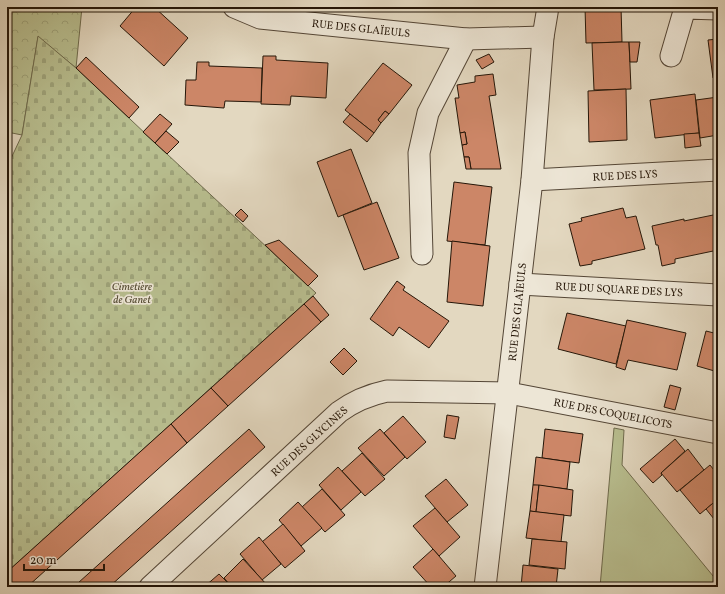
<svg xmlns="http://www.w3.org/2000/svg" width="725" height="594" font-family="Vollkorn,serif">
  <defs>
    <pattern id="forest-crowns" width="20" height="18" patternUnits="userSpaceOnUse"><rect width="20" height="18" fill="#b8be8f"/><path d="M2 6a3 3 0 1 1 6 0M12 15a3 3 0 1 1 6 0" fill="none" stroke="#9ea37a"/></pattern>
    <pattern id="cemetery-stones" width="16" height="16" patternUnits="userSpaceOnUse"><rect width="16" height="16" fill="#b8be8f"/><path d="M2 7V4a2 2 0 0 1 4 0v3zM10 15v-3a2 2 0 0 1 4 0v3z" fill="#9ea37a"/></pattern>
  </defs>
  <rect width="100%" height="100%" fill="#e3d8c0"/>
  <filter id="stains"><feTurbulence type="fractalNoise" baseFrequency=".005" numOctaves="4"/><feColorMatrix values="0 0 0 0 .2 0 0 0 0 .09 0 0 0 0 .02 0 0 0 .5 -.17"/></filter>
  <radialGradient id="worn" r=".72"><stop offset=".6" stop-color="#630" stop-opacity="0"/><stop offset="1" stop-color="#630" stop-opacity=".3"/></radialGradient>
  <path fill="#b8be8f" stroke="#6e6a4c" d="M614,428L624,430L622,465L718,582V587H600Z"/>
  <path fill="url(#forest-crowns)" stroke="#6e6a4c" d="M7,7H82L76,68L38,37L22,135L7,132Z"/>
  <path fill="url(#cemetery-stones)" stroke="#6e6a4c" d="M38,36L76,68L167,154L316,293L7,572V167L22,135Z"/>
  <g fill="#cc8667" stroke="#251608">
    <path d="M136,7H154L188,38L164,66L120,26Z"/>
    <rect x="432" y="7" width="13" height="3"/>
    <path d="M585,7H621L622,42L586,43Z"/>
    <path d="M718,39V77L713,78L708,40Z"/>
    <path d="M622,42H629L631,89L594,90L592,43Z"/>
    <path d="M629,42H640L637,62H630Z"/>
    <path d="M489,54L494,62L482,69L476,60Z"/>
    <path d="M263,56H276V60L328,63L326,98L291,96L290,105L261,104Z"/>
    <path d="M86,57L139,107L129,118L76,68Z"/>
    <path d="M197,62H209V66L262,68L261,102L225,101L224,108L185,105L186,80H196Z"/>
    <path d="M383,63L412,85L389,114L385,111L378,120L381,123L374,133L345,110Z"/>
    <path d="M493,74L496,95L489,96L501,169H471L469,157H464L462,145L467,144L465,132L460,133L455,98H459L457,85L475,82V76Z"/>
    <path d="M626,89L627,140L589,142L588,91Z"/>
    <path d="M695,94L699,133L655,138L650,100Z"/>
    <path d="M718,97V135L700,138L696,100Z"/>
    <path d="M385,111L389,114L381,123L378,120Z"/>
    <path d="M160,114L172,124L155,143L143,132Z"/>
    <path d="M350,114L374,133L367,142L343,122Z"/>
    <path d="M166,131L179,142L167,154L155,143Z"/>
    <path d="M465,132L467,144L462,145L460,133Z"/>
    <path d="M699,133L701,146L685,148L684,134Z"/>
    <path d="M351,149L372,203L338,217L317,162Z"/>
    <path d="M464,157H469L471,169H466Z"/>
    <path d="M454,182L492,187L485,245L447,241Z"/>
    <path d="M377,202L399,258L364,270L343,215Z"/>
    <path d="M623,208L626,218L636,216L645,249L592,261V264L580,266L569,224L582,221L581,218Z"/>
    <path d="M241,209L248,216L243,222L235,215Z"/>
    <path d="M718,214V250L675,259V263L662,266L658,245H656L652,226L684,219V221Z"/>
    <path d="M279,240L318,276L308,286L265,245Z"/>
    <path d="M452,241L490,246L483,306L447,302Z"/>
    <path d="M397,281L405,287L403,290L449,321L429,348L399,327L393,336L370,319Z"/>
    <path d="M313,296L329,315L321,322L304,304Z"/>
    <path d="M304,304L321,322L228,406L211,388Z"/>
    <path d="M567,313L626,326L616,364L558,349Z"/>
    <path d="M627,320L686,333L677,370L628,360L625,370L616,367Z"/>
    <path d="M706,331L718,334V372L697,366Z"/>
    <path d="M344,348L357,361L343,375L330,362Z"/>
    <path d="M670,385L681,388L675,410L664,407Z"/>
    <path d="M211,388L228,406L187,443L171,424Z"/>
    <path d="M447,415L459,417L455,439L444,437Z"/>
    <path d="M403,416L426,442L407,459L384,433Z"/>
    <path d="M171,424L187,443L27,587H7V572Z"/>
    <path d="M249,429L265,447L109,587H82L78,583Z"/>
    <path d="M380,429L405,457L384,476L358,448Z"/>
    <path d="M545,429L583,434L579,463L542,458Z"/>
    <path d="M675,439L685,451L661,473L662,475L653,483L640,469Z"/>
    <path d="M688,449L704,470L677,492L661,473Z"/>
    <path d="M362,453L385,479L365,496L342,471Z"/>
    <path d="M536,457L570,462L567,489L533,485Z"/>
    <path d="M710,465L718,475V499L700,514L680,490Z"/>
    <path d="M338,467L361,492L341,510L319,485Z"/>
    <path d="M446,479L468,505L447,522L425,496Z"/>
    <path d="M533,485H539L536,512L530,511Z"/>
    <path d="M539,485L573,490L571,516L536,512Z"/>
    <path d="M322,489L345,515L325,532L302,507Z"/>
    <path d="M718,499V524L706,509Z"/>
    <path d="M298,502L322,528L301,546L279,520Z"/>
    <path d="M435,508L460,537L439,556L413,526Z"/>
    <path d="M530,511L564,515L561,542L526,538Z"/>
    <path d="M283,524L305,551L285,568L262,542Z"/>
    <path d="M259,537L281,564L262,580L240,554Z"/>
    <path d="M532,539L567,542L565,569L529,565Z"/>
    <path d="M433,549L456,576L443,587H431L413,567Z"/>
    <path d="M243,559L267,585L266,587H232L224,578Z"/>
    <path d="M523,565L558,569L556,587H521Z"/>
    <path d="M219,574L232,587H204Z"/>
  </g>
  <g fill="none" stroke-linecap="round" stroke-linejoin="round">
    <g stroke="#544636" stroke-width="23">
      <g id="minor">
        <path d="M234,7L260,18L466,39L543,37"/>
        <path d="M671,56L685,8L718,9"/>
        <path d="M532,180L718,170"/>
        <path d="M422,254L419,153L428,113L466,39"/>
        <path d="M520,284L718,295"/>
        <path d="M150,587L339,412C354,401 368,395 387,391L509,393L718,433"/>
        <path d="M485,587L532,180L543,37L548,7"/>
      </g>
    </g>
    <use href="#minor" stroke="#ede6d6" stroke-width="21"/>
  </g>
  <g text-anchor="middle" stroke-width="3.5" stroke-linejoin="round" paint-order="stroke">
    <g font-size="11" fill="#251608" stroke="#ede6d6">
      <text transform="translate(361 28) rotate(6)" y="4">RUE DES GLAÏEULS</text>
      <text transform="translate(625 175) rotate(-3)" y="4">RUE DES LYS</text>
      <text transform="translate(619 289) rotate(3)" y="4">RUE DU SQUARE DES LYS</text>
      <text transform="translate(517 312) rotate(-84)" y="4">RUE DES GLAÏEULS</text>
      <text transform="translate(613 413) rotate(11)" y="4">RUE DES COQUELICOTS</text>
      <text transform="translate(309 441) rotate(-42)" y="4">RUE DES GLYCINES</text>
    </g>
    <g font-size="11" font-style="italic" fill="#514830" stroke="#ede6d6">
      <text x="132" y="290">Cimetière<tspan x="132" dy="13">de Ganet</tspan></text>
    </g>
  </g>
  <rect width="725" height="594" fill="none" stroke="#e3d8c0" stroke-width="24"/>
  <rect x="8" y="8" width="709" height="578" fill="none" stroke="#251608" stroke-width="2"/>
  <rect x="12" y="12" width="701" height="570" fill="none" stroke="#251608"/>
  <path d="M24 564v6h80v-6" fill="none" stroke="#251608" stroke-width="2"/>
  <text x="30" y="564" font-size="12" fill="#251608" stroke="#ede6d6" stroke-width="3" paint-order="stroke">20 m</text>
  <rect width="100%" height="100%" filter="url(#stains)"/>
  <rect width="100%" height="100%" fill="url(#worn)"/>
</svg>
